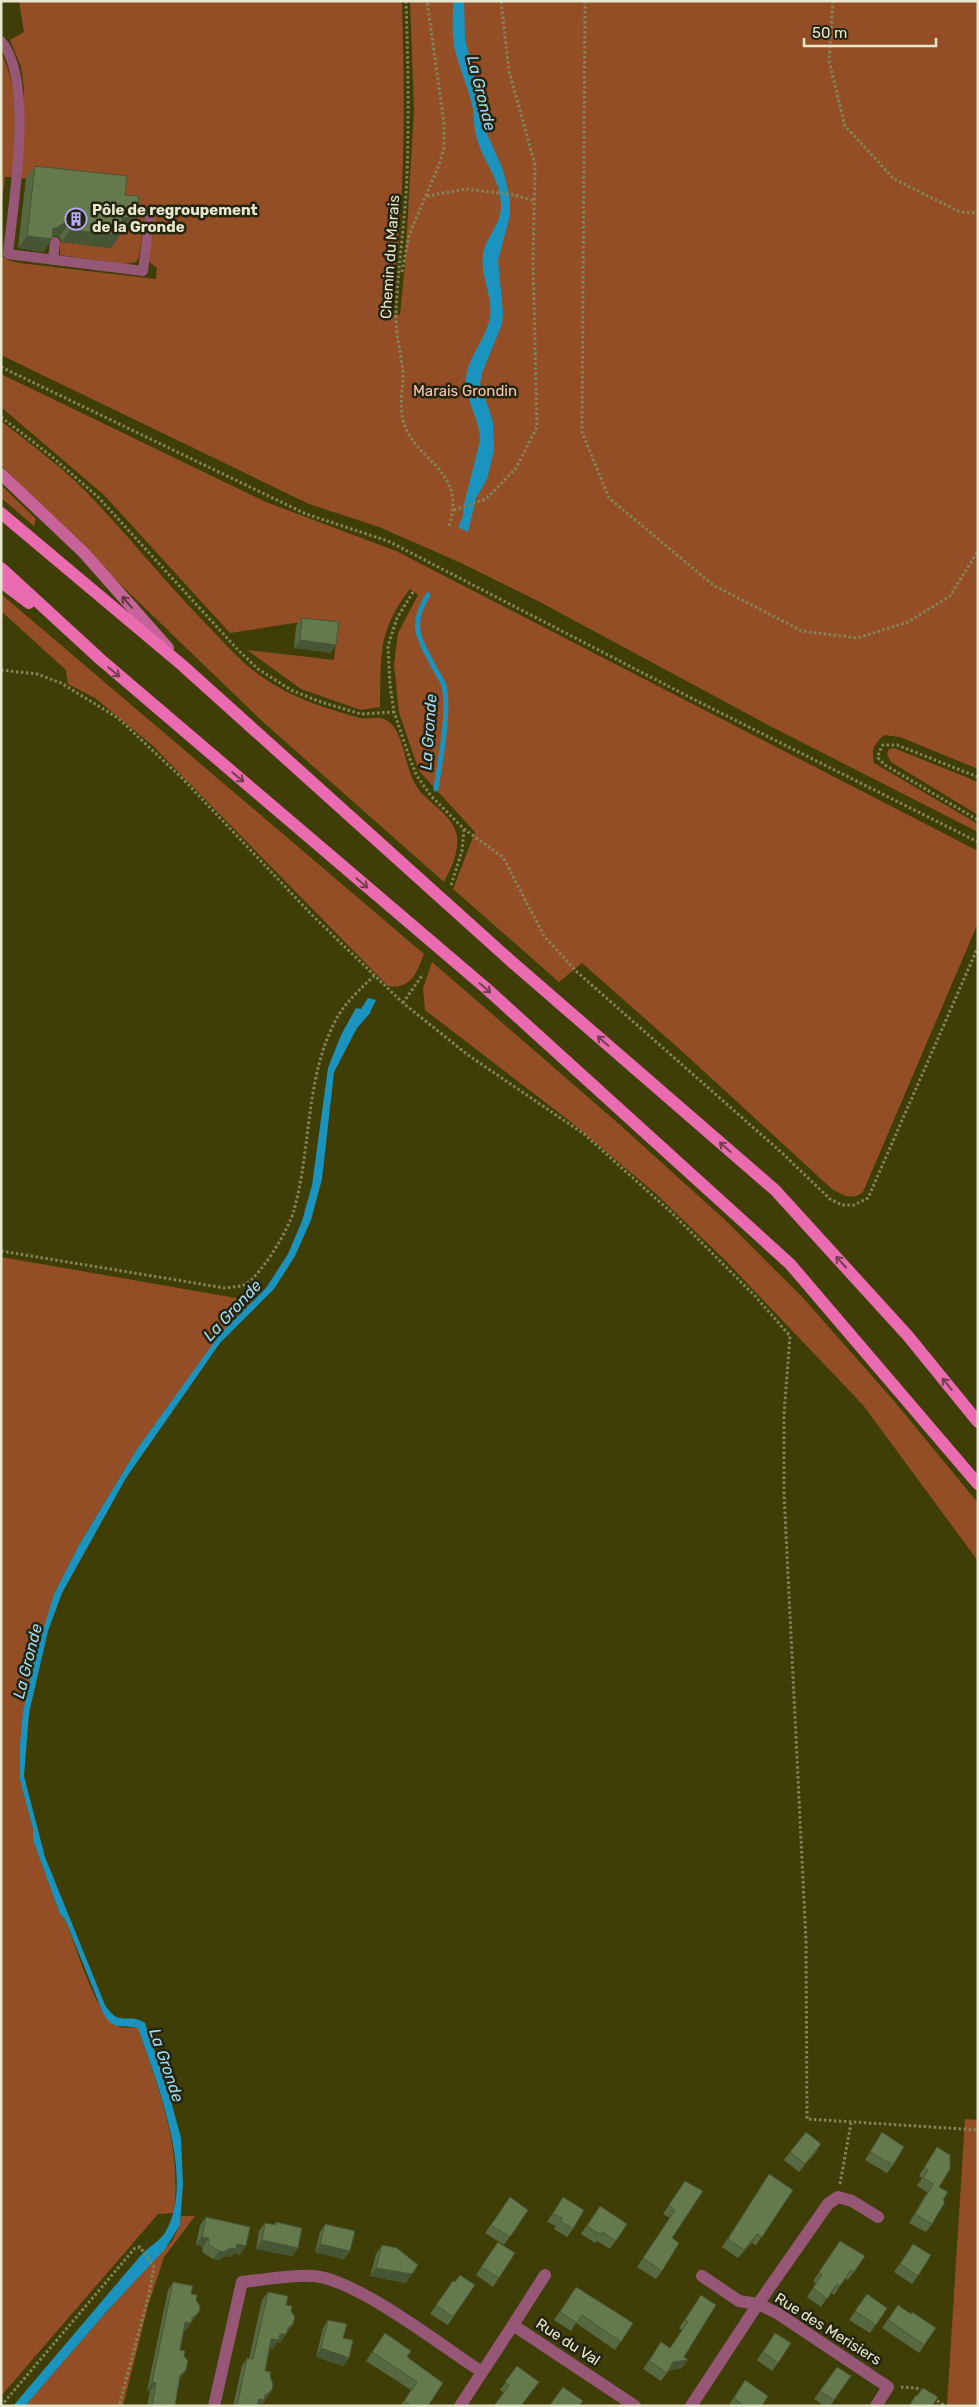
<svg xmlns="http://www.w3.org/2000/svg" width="979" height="2407" font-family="Rubik,sans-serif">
  <rect width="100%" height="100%" fill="#3f3e07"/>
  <g fill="#944e25">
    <path d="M19,1H402C405,104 406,210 390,313L400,315L405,264L414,109L410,1H978V769L900,737L884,735C874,744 871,750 874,763L978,824V832L768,725L538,601L459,562L379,527L309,504L1,355V256L8,260L19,263L156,279L157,268L148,261L152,211H145L139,257L136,262L125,264L60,255V242L111,248L118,188L21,178L24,88L21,67L10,40L24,32Z"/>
    <path d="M1,53C21,90 14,136 13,177H5L1,211Z"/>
    <path d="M1,374L266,502L396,551L978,851V923L863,1192C852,1201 843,1195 832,1189L685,1054L582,963L559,982L453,889L475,832L419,771L399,713L394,664L398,633L418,595L410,589C377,631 381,657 380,707L361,710L301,689L247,650L334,660L338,623H294L230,633L104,495L1,407Z"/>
    <path d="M1,421C34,447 68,471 96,502C134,543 169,586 208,626C223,641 237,658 254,671C286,696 321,707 360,718C370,720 381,715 389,722C404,733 405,767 415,784C425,802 450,812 456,832C461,849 451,868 444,882L262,721L119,583L1,465Z"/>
    <path d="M1,485L36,519L34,526L1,498Z"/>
    <path d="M1,594L424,954C417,972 411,990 388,986L152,745L95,698L68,684L66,670L1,611Z"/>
    <path d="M894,748L978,782V815L891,762L887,754L889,749Z"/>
    <path d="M432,962L619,1124L724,1219L804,1299L894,1401L978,1503V1561L863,1405L725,1260L655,1193L571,1122L425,1010L423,988Z"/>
    <path d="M1,1257L253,1301L229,1324L137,1449L79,1545L54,1594L28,1690L20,1743V1780L33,1829V1840L60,1914L65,1919C75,1943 95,2013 116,2025C123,2030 130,2026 138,2028C159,2091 182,2145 174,2213L158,2214L1,2396Z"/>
    <path d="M965,2119L978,2120V2406H947Z"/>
    <path d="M181,2216H195L164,2257L148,2306L123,2406H25L107,2311L172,2241L180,2225Z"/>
  </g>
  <g fill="#1a94bf">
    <path d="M453,1H464L465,40L479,92L487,134L503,170L510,199V215L498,260L503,313L502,324L482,373L480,383L493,422L494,450L487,479L476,498L468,532L458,527L463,516L464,504L480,441C480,417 464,399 466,379C468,355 487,339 490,316C493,296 480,276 483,255C485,238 501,225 501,206C500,177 486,167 478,142C474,131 474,120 473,109C469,90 461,72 456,54C451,37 453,19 453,1Z"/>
    <path d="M368,998L376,1000L370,1012H371L357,1028L334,1072L322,1179L311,1220L295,1256L274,1289L220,1343L126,1478L62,1593L48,1631L29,1713L24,1776L45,1857L105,2005C119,2028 128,2012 145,2023L168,2090L181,2138L183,2184L180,2225L165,2249L107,2311L25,2406H13L142,2254C149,2247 161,2240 166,2231C196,2178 156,2081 138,2028C122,2024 114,2032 103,2013L65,1919L60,1914L33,1840V1829L20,1780V1743L23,1712L35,1657L54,1594L79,1545L137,1449L220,1334L266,1288L288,1254L302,1221L312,1185L328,1068L341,1035L356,1008L361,1009Z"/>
  </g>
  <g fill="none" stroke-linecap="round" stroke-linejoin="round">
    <path stroke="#1a94bf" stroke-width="5" d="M428,595C408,627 420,639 435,669C438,674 442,680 444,686C450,713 440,761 436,789"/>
    <g stroke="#848459" stroke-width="3" stroke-dasharray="2.5 2.5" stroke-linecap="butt">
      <path d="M406,1C408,60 409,117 407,176C405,221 398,267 396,312C395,332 401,353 403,372C403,386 400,400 402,414C407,460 469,466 449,526"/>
      <path d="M585,1L582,432L609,498L713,585L802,631L857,638L908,622L950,596L978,551"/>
      <path d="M833,1L829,61L845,126L894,179L960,212L978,213"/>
      <path d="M427,196L466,189L515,195L535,201"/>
      <path d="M402,272L409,235L439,165L444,148V123L427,1"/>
      <path d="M1,367L306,514L388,541L695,700L978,842"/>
      <path d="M1,417L50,455L98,497L238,650L258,669L291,690L318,701L361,714L394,712"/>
      <path d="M454,510L486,499L516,468L537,427L533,261L535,165L509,71L501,1"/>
      <path d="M413,592L397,618L388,646L390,685L394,712L410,759L417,776L431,796L464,829L503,857L544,936L577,972L781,1152L830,1199L842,1205H854L868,1198L978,947"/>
      <path d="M1,670L37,674L61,683L118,718L183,779L313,916L403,1003L468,1055L584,1134L672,1213L755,1296L790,1336L784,1414V1493L806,1941L807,2119L978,2130"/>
      <path d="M978,777L897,745H883L879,752L878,758L885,765L978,820"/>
      <path d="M451,885L462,851L464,830"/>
      <path d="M403,1003L423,974"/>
      <path d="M1,1251L225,1288C231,1287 239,1287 244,1285C261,1276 289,1229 294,1210C310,1154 306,1086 330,1032C341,1006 354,995 374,976"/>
      <path d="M840,2184L851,2123"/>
      <path d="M901,2387L916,2388L924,2392"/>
      <path d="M933,2398L945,2406"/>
      <path d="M1,2406L135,2248L140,2247L154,2267L149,2294L119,2406"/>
    </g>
    <g stroke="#965777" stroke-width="10">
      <path d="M1,41C35,81 13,203 8,254L143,271L150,214"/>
      <path d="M53,260L55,242"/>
    </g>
    <g stroke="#965777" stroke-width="12">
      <path d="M702,2276L739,2301L758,2304L828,2204L838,2197L852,2201L878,2217"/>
      <path d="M513,2325L545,2275"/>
      <path d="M214,2406L242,2282C264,2280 293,2274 314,2276C358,2280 443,2347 482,2372"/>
      <path d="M460,2406L513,2325L635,2406"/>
      <path d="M691,2406L758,2304L777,2313L888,2387L876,2406"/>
    </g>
    <path stroke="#c66398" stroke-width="12" d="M1,474L84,553L168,648"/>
    <g stroke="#eb6bb1" stroke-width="12">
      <path d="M1,513L182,665L512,962L775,1190L908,1336L978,1422"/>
      <path d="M1,568L100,659L487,989L790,1264L978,1484"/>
      <path d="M1,582L29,603"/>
    </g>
  </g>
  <g fill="#576941">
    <path d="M35,166L125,195L137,219L128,231L120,230V235L111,248L62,242L59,237L55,235L52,238L43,252L18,248L26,178Z"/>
    <path d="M302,618L331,653L294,648L296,626Z"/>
    <path d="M882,2132L893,2165L887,2173L865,2160Z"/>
    <path d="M821,2144L799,2172L784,2160L790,2152Z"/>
    <path d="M937,2147L939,2187L943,2200L932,2224L926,2232L909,2223L927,2192L917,2186L922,2178L919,2176Z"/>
    <path d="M685,2181L672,2238L662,2271L656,2279L637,2267L670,2218L663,2214Z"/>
    <path d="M763,2183L793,2190L756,2245L752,2243L738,2258L722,2247Z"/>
    <path d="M510,2197L528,2210L504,2245L485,2233Z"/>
    <path d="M563,2197L573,2229L567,2237L554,2229L556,2226L547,2222Z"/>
    <path d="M600,2206L627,2224L610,2249L597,2241L595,2243L581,2234Z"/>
    <path d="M206,2217L240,2255L234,2253L230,2257L225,2256L219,2260L213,2259L202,2252L203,2247L196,2245L200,2225Z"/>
    <path d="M276,2222L298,2248L292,2256L256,2249L259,2231L265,2223L274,2225Z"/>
    <path d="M325,2224L350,2251L344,2259L315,2252L320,2232Z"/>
    <path d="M840,2241L865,2256L848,2280L845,2278L834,2295L831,2292L821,2307L807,2297L816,2283L813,2281Z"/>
    <path d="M498,2242L515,2253L493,2287L476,2275Z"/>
    <path d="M913,2244L918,2276L912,2284L894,2272Z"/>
    <path d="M382,2245L406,2283L370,2276L376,2254Z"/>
    <path d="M453,2281L455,2282L475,2285L448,2325L430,2314Z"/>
    <path d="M173,2282L191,2294L196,2300L199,2312L185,2331H184L180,2350L184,2356L186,2370L180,2379L175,2405L178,2406H147L150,2391H147L168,2290Z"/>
    <path d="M576,2287L633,2323L615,2350L576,2323L571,2331L554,2320Z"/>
    <path d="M268,2292L286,2305L291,2311L293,2324L280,2343L277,2342L273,2349L270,2348L265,2371L270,2376L272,2390L261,2406H233L242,2366L247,2358L249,2359L262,2300Z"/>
    <path d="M867,2294L887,2308L870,2333L849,2320Z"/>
    <path d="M701,2295L684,2357L682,2368L668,2371L661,2381L643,2369L661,2342L670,2348L682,2330L679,2328Z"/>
    <path d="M898,2305L911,2314L936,2328L919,2353L882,2328Z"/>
    <path d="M328,2320L343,2338L349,2358L343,2366L316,2357L323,2328Z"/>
    <path d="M385,2333L407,2357L428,2406H400L411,2390L366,2361Z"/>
    <path d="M775,2333L778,2363L772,2371L757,2360Z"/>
    <path d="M517,2366L521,2406L500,2390Z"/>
    <path d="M837,2367L851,2376L830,2406H824L814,2399Z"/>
    <path d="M745,2380L762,2406H728Z"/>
  </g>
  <g fill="#475535">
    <path d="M122,217L137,219L128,231L113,229Z"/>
    <path d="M64,223L68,225L59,237L55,235L50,239H52L43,252L18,248L27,236Z"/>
    <path d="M70,230L120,235L111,248L62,242Z"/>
    <path d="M300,640L336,645L331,653L294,648Z"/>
    <path d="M821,2144L816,2153L799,2172L805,2164Z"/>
    <path d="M757,2234L752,2243L738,2258L744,2250Z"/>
    <path d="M202,2237L209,2238L203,2247L196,2245Z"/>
    <path d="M262,2240L298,2248L292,2256L256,2249Z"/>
    <path d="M237,2244L246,2246L240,2255L234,2253L230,2257L225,2256L219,2260L213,2259L219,2251L230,2248Z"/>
    <path d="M320,2244L350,2251L344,2259L315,2252Z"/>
    <path d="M376,2268L412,2274L406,2283L370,2276Z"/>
    <path d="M199,2312L193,2320L190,2323H191L185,2331H180L185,2322Z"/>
    <path d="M293,2324L287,2333L285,2334H286L280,2343L277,2342L273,2349L266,2347L271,2339Z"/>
    <path d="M321,2348L349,2358L343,2366L316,2357Z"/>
    <path d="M688,2360L682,2368L668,2371L673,2362Z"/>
    <path d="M186,2370L180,2378L174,2383L180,2375Z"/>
    <path d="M152,2382L156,2383L150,2391H147Z"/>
    <path d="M272,2390L266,2399L264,2400L261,2406H254L259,2399Z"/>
  </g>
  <g fill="#657a4c" stroke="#475535">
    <path d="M35,166L127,176L125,195L139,196L137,219L122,217L120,235L70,230L68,225L64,223L57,228H53L52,239L27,236Z"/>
    <path d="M302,618L339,622L336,645L300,640Z"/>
    <path d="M806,2132L821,2144L805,2164L790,2152Z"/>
    <path d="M882,2132L904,2147L893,2165L870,2152Z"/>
    <path d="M937,2147L950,2155V2169L939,2187L948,2192L943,2200L945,2202L932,2224L915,2214L933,2184L923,2178L928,2170L924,2168Z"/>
    <path d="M769,2174L793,2190L762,2237L757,2234L744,2250L728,2239Z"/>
    <path d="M685,2181L703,2191L672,2238L679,2243L662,2271L643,2258L675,2210L669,2205Z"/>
    <path d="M510,2197L528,2210L510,2237L491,2225Z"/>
    <path d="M563,2197L584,2210L573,2229L560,2221L562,2218L553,2214Z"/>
    <path d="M600,2206L627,2224L616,2241L602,2232L601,2235L587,2226Z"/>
    <path d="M206,2217L250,2227L246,2246L237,2244L236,2249L230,2248L224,2252L219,2251L208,2244L209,2238L202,2237Z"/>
    <path d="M276,2222L302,2228L298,2248L262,2240L265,2223L276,2225Z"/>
    <path d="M325,2224L355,2231L350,2251L320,2244Z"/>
    <path d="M840,2241L865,2256L854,2272L851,2270L840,2286L837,2284L827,2299L813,2288L822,2274L819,2272Z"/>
    <path d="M498,2242L515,2253L499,2278L481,2267Z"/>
    <path d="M913,2244L931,2255L918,2276L900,2264Z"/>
    <path d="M382,2245L397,2248L418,2265L412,2274L376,2268Z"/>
    <path d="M460,2275L475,2285L453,2317L436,2305L453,2281L455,2282Z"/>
    <path d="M173,2282L193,2286L191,2294L197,2295L196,2300L200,2306L199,2312L192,2318L191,2323L185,2322L180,2350L185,2351L184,2356L188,2361L186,2370L180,2375L175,2405L178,2406H152L156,2383L152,2382Z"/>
    <path d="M576,2287L633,2323L621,2342L582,2315L577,2323L560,2312Z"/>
    <path d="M268,2292L288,2296L286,2305L292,2306L291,2311L295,2317L293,2324L288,2328L286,2334H280L279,2340L271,2339L265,2371L271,2372L270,2376L273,2384L272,2390L265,2395L264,2400L259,2399L257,2406H237L247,2358L253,2359Z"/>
    <path d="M867,2294L887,2308L876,2325L855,2311Z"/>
    <path d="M701,2295L716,2305L684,2357L688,2360L673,2362L667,2373L649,2361L661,2342L670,2348L688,2322L685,2320Z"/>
    <path d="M898,2305L911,2314L912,2312L936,2328L924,2345L888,2320Z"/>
    <path d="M328,2320L347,2324L343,2338L353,2340L349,2358L321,2348Z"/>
    <path d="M385,2333L411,2351L407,2357L443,2383L428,2406H411L404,2401L417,2382L372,2352Z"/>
    <path d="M775,2333L791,2343L778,2363L763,2352Z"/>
    <path d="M517,2366L539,2382L521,2406H494L509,2385L505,2382Z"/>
    <path d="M837,2367L851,2376L834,2400L820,2391Z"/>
    <path d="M745,2380L768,2396L762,2406H744L734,2398Z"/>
    <path d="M563,2387L583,2401L579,2406L550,2405Z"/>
    <path d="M923,2388L938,2397L932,2406H909L916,2395L917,2396Z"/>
  </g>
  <defs><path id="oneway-shaft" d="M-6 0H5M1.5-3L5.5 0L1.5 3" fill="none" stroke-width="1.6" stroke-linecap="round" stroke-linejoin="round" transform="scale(1.25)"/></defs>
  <use stroke="#5d3a3f" href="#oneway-shaft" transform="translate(127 602) rotate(-131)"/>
  <g stroke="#744050">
    <use href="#oneway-shaft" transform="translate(114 672) rotate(40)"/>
    <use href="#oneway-shaft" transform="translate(238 777) rotate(40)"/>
    <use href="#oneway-shaft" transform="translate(362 883) rotate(40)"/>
    <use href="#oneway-shaft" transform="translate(485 988) rotate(41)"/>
    <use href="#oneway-shaft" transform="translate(603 1041) rotate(-139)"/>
    <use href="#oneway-shaft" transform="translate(725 1147) rotate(-139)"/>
    <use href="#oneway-shaft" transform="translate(841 1262) rotate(-133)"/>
    <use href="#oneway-shaft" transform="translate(947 1384) rotate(-129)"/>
  </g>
  <defs>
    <g id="building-ring" transform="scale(1.125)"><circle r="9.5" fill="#24240f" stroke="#b5acf9" stroke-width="1.5"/><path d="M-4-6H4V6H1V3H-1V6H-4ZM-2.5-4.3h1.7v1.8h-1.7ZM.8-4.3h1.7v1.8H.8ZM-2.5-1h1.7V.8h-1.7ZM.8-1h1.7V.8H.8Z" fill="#b5acf9"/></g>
  </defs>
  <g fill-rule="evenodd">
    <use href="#building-ring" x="76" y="219"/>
  </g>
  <g text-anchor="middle" stroke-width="5" stroke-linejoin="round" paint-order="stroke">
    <g font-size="15" font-weight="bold" fill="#e7e8cd" stroke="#24240f" text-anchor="start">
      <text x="92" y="215">Pôle de regroupement<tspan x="92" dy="17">de la Gronde</tspan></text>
    </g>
    <g font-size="15" fill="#e7e8cd" stroke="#24240f">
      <text transform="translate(390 257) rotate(-86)" y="5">Chemin du Marais</text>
      <text transform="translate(828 2329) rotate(32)" y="5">Rue des Merisiers</text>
      <text transform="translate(568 2342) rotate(33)" y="5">Rue du Val</text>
    </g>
    <g font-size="15" fill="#fbc7ac" stroke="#24240f">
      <text x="465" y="396">Marais Grondin</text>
    </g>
    <g font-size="16" font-style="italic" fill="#a2dcf8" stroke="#24240f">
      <text transform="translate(482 93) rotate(76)" y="6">La Gronde</text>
      <text transform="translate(428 732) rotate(-86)" y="6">La Gronde</text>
      <text transform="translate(232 1310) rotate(-47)" y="6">La Gronde</text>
      <text transform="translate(27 1661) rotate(-76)" y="6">La Gronde</text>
      <text transform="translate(167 2065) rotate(71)" y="6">La Gronde</text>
    </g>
  </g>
  <rect width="979" height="2407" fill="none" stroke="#e7e8cd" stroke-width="5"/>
  <path d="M804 38v8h132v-8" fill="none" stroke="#e7e8cd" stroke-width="2.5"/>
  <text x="812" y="38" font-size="15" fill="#e7e8cd" stroke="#24240f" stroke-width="4" paint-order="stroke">50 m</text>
</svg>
